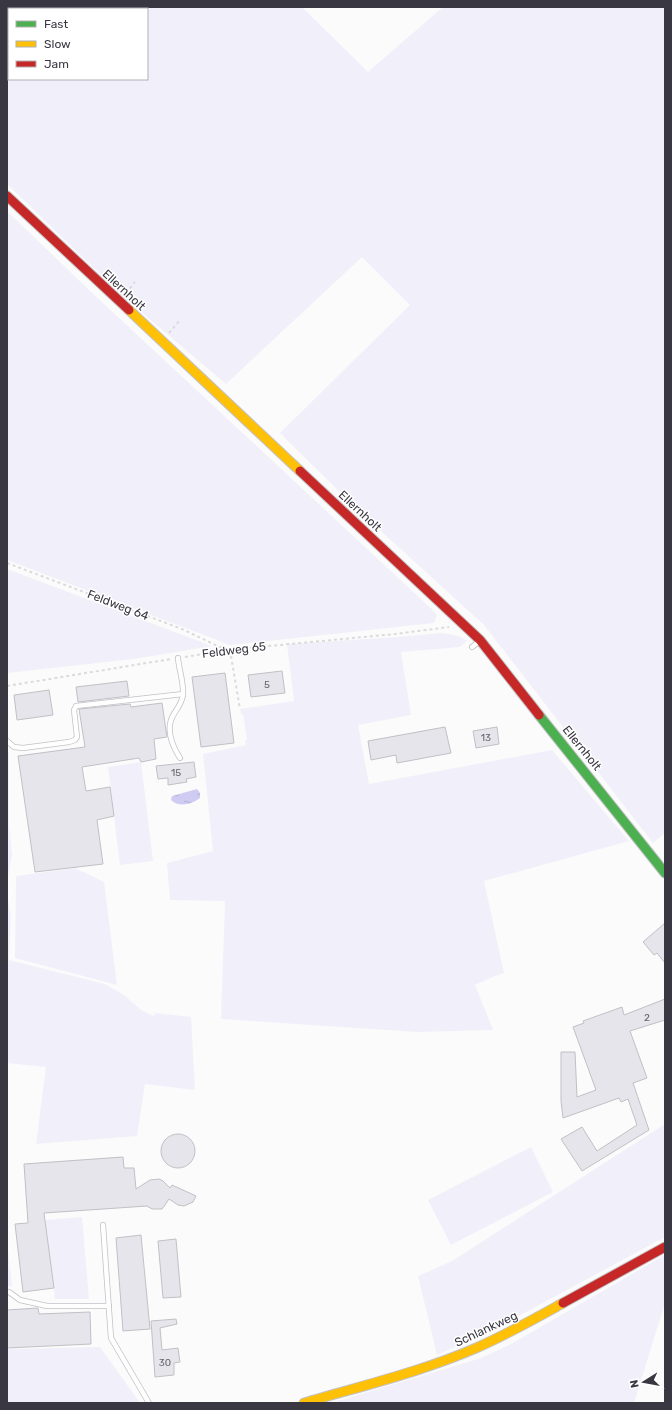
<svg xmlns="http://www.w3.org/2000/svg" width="672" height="1410" font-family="Rubik,sans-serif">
  <defs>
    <pattern id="water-ripples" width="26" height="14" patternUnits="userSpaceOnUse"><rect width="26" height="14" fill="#d0cbf3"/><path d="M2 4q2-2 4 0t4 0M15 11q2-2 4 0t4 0" fill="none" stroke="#b3afd2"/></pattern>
  </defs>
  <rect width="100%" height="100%" fill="#fbfbfb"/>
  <g fill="#f1f0fa" fill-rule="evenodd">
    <path d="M7,7H302L368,72L443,7H665V833L653,843L484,625L360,512L280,433L410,305L362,257L226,384L127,300L7,184ZM9,9H147V79H9Z"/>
    <path d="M7,211L89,290L437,614L434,623L230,645L7,560Z"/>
    <path d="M7,569L212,646L134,659L7,673Z"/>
    <path d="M441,633C451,634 459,635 467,641L460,647L401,652L411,715L358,725L369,784L552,750L629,841L484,881L504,973L495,976L475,985L493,1030L417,1032L221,1019L225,901L170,900L167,863L213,851L203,754L246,745L245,740H247L243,714H241L240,709L294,701L287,644L398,637Z"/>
    <path d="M9,752V823L12,855L7,882V753Z"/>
    <path d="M141,762L153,861L120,865L108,767Z"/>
    <path d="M75,868L104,882L117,985L15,958L16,876Z"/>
    <path d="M7,895L11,915L9,960L105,984L124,995L141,1010L153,1016L156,1013L191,1017L195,1090L145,1084L137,1136L36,1144L46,1067L7,1063Z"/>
    <path d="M665,1124V1237L489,1332L437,1355L418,1276L452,1261Z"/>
    <path d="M531,1147L553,1192L451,1245L428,1200Z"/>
    <path d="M82,1217L89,1299H55L45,1220Z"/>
    <path d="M7,1241L12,1286H7Z"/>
    <path d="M665,1255V1303L634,1403H338V1401L481,1358L511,1344Z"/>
    <path d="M100,1347L140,1403H7V1349Z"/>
  </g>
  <path fill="url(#water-ripples)" d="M197,789L200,793V798C192,804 179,808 171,800L172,796Z"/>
  <g fill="#e6e5ec" stroke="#c1c0c5">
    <path d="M282,671L285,693L251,697L248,675Z"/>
    <path d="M225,673L234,743L201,747L192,677Z"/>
    <path d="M127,681L129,696L78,702L76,687Z"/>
    <path d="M49,690L53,715L17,720L14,695Z"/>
    <path d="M162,703L167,737L154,739L156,759L141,762L139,758L82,767L86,791L110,787L114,816L97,820L103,864L35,872L18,756L85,747L79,709L130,704L131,707Z"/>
    <path d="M445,727L451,753L397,763L396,755L371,760L368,741Z"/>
    <path d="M497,727L499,744L476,748L473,731Z"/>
    <path d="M194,762L196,777L186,779L187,782L168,785V778L158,779L156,766Z"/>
    <path d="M665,923V963L657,953L654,955L643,942Z"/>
    <path d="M665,999V1020L630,1031L647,1078L633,1083L649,1130L582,1171L561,1139L582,1127L597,1151L637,1125L628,1099L621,1102L619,1098L563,1118L561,1101V1052H575L577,1097L596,1090L573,1027L584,1023L583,1021L622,1007L624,1015Z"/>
    <circle cx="178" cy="1151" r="17"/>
    <path d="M123,1157L124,1168H134L136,1189L150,1180L159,1179L163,1181L170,1188L172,1185L196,1196L193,1202L184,1206L178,1205L169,1199L165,1205L162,1209H152L147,1206L44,1213L54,1288L23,1292L15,1224L28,1223L24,1164Z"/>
    <path d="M141,1235L150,1329L123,1331L116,1238Z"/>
    <path d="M176,1239L181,1297L163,1298L158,1241Z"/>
    <path d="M38,1308L39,1314L90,1312L91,1344L7,1348V1310Z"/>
    <path d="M176,1319L177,1324L160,1328L162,1350L178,1348L180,1362L174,1363V1375L155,1377L151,1321Z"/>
  </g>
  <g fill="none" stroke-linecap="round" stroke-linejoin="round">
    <g stroke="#c2c1c6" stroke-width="6">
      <g id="lane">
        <path d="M472,647L480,641"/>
        <path d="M178,658C179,670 184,683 183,695C181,707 174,711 171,720C167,733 173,747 180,758"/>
        <path d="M7,741L14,747L23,748L69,742L75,740L77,737L74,710L76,706L183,694"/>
        <path d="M103,1225L111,1338L149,1403"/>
        <path d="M7,1292H9L20,1300L47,1306H109"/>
      </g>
    </g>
    <g stroke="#c2c1c6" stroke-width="11">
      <path id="fast" d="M539,715L665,873"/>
    </g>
    <g stroke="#c2c1c6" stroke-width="11">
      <g id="slow">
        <path d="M129,310L300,471"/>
        <path d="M304,1403C361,1386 421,1372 476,1348C506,1335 534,1319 563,1303"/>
      </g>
    </g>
    <g stroke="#c2c1c6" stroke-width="11">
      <g id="jam">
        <path d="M7,196L129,310"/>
        <path d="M300,471L480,640L539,715"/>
        <path d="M563,1303L665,1247"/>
      </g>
    </g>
    <g stroke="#dbdbdc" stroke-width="2" stroke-dasharray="3 3" stroke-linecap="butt">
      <path d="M126,293L135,282"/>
      <path d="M169,333L180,320"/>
      <path d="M7,563L182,629L226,650"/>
      <path d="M230,650L240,709"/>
      <path d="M185,657L227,650L395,634L449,627"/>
      <path d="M7,686L171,659"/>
    </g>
    <use href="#lane" stroke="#fefefe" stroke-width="4.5"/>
    <use href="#fast" stroke="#4caf50" stroke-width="9"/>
    <use href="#slow" stroke="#ffc107" stroke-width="9"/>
    <use href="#jam" stroke="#c62828" stroke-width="9"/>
  </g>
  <g text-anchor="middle" stroke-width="3" stroke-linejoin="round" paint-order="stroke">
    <g font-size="10" fill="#66656e">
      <text x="267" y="688">5</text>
      <text x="486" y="741">13</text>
      <text x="176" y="776">15</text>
      <text x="647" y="1021">2</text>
      <text x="165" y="1366">30</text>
    </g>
    <g font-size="12" fill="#393842" stroke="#fff">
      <text transform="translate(124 290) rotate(43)" y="4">Ellernholt</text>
      <text transform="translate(360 511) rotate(43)" y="4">Ellernholt</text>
      <text transform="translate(118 605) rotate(21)" y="4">Feldweg 64</text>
      <text transform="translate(234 650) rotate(-7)" y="4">Feldweg 65</text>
      <text transform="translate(582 748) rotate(51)" y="4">Ellernholt</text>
      <text transform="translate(486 1329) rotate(-25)" y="4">Schlankweg</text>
    </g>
  </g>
  <rect width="672" height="1410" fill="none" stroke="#393842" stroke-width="16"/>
  <rect x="8" y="8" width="140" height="72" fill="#ffffff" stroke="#b0afb3"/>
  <rect x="16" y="21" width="20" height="6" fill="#4caf50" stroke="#b0afb3"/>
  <text x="44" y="28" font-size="12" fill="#393842">Fast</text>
  <rect x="16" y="41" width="20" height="6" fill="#ffc107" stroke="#b0afb3"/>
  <text x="44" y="48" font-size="12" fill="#393842">Slow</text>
  <rect x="16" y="61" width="20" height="6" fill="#c62828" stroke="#b0afb3"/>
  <text x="44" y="68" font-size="12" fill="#393842">Jam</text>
  <g transform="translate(644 1382) rotate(259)" stroke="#ffffff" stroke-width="3" paint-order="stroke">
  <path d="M0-3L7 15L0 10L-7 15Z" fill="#393842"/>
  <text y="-6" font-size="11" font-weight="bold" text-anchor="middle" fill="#393842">N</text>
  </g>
</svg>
